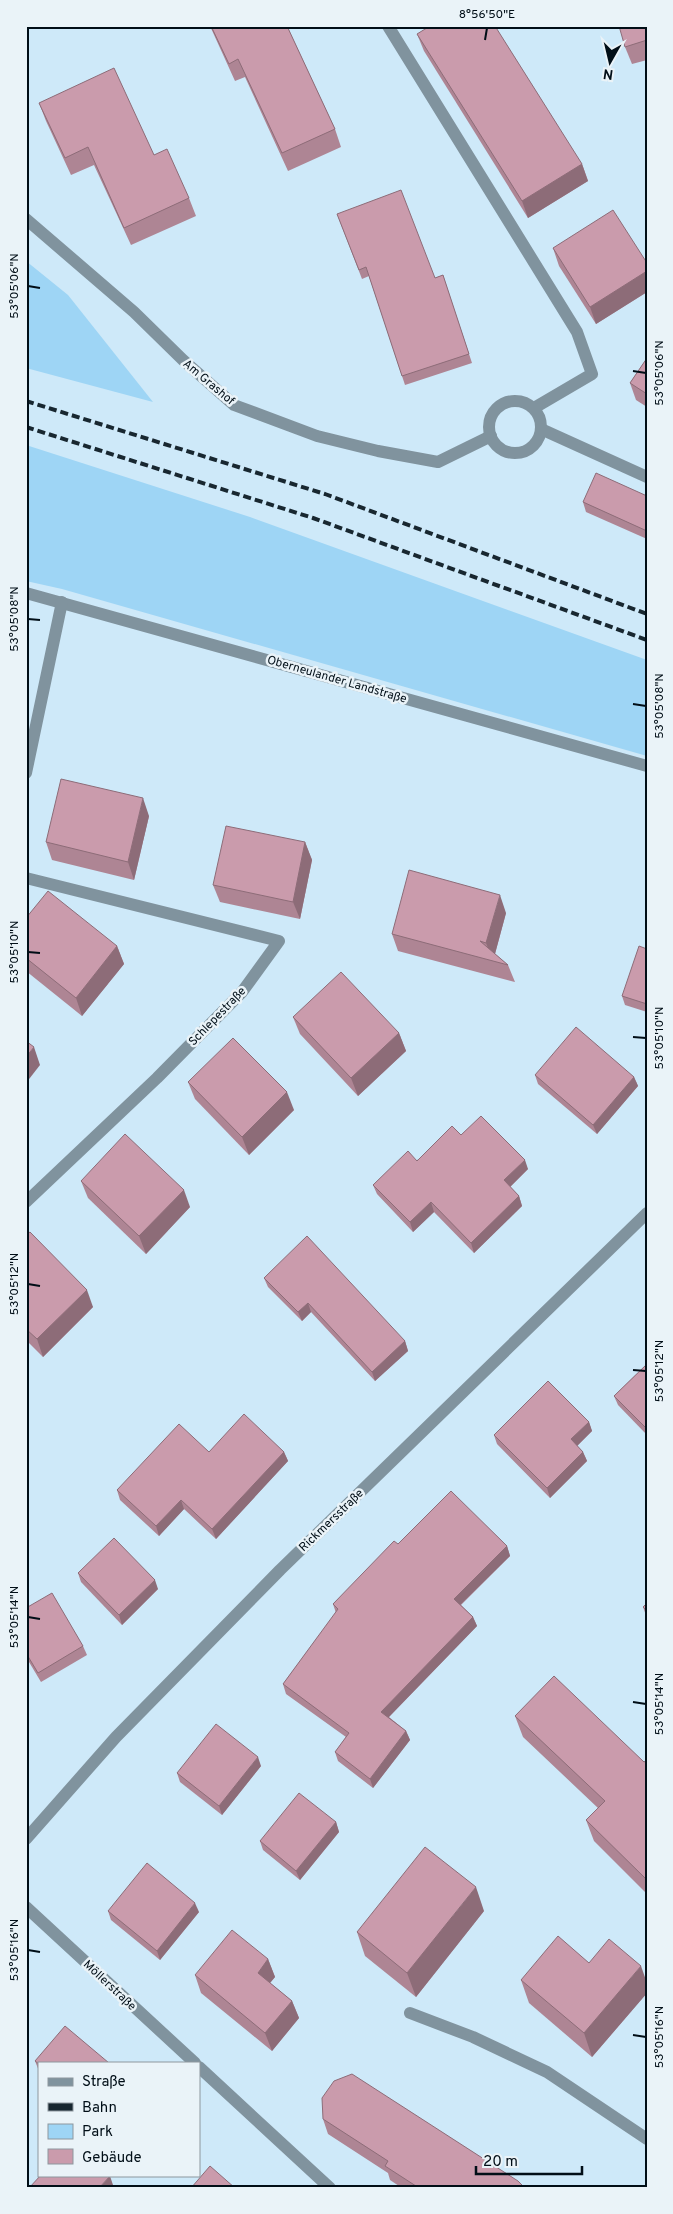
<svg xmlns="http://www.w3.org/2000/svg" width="673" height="2214" font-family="Overpass,sans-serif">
  <rect width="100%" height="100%" fill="#cee9f9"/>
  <g fill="#9ed5f5">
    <path d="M26,261L68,295L153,402L26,368Z"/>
    <path d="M26,445L250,517L647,660V756L62,589L26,581Z"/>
  </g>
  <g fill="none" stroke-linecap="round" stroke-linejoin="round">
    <path stroke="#80939e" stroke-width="12" d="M410,2013L473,2037L547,2072L647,2139"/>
    <g stroke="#80939e" stroke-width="12">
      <path d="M388,26L577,332L592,374L534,408"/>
      <path d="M26,219L134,312L183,360L234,405L317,436L378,451L438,462L491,436"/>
      <circle cx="515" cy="427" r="26"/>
      <path d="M541,429L647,477"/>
      <path d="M26,593L647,766"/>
      <path d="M26,773L62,602"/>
      <path d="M26,878L279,941L242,992L157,1078L26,1202"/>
      <path d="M26,1839L116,1737L280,1570L647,1213"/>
      <path d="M26,1907L195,2063"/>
      <path d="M199,2067L330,2188"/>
    </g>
    <g stroke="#182730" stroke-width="4" stroke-dasharray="8 4" stroke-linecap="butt">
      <path d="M26,401L325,494L647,614"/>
      <path d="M26,427L313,518L647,640"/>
    </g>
  </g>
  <g fill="#ae8594">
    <path d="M210,26H287L335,129L341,147L288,171L245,77L235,81Z"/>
    <path d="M647,26V60L632,64L625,47Z"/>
    <path d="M417,34L582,164L588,181L528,218L424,51Z"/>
    <path d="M39,103L154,155L189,198L196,216L131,245L94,165L71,175L46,121Z"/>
    <path d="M337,214L435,278L443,275L472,363L405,385L369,276L362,279Z"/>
    <path d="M553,248L647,263V292L596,324L559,266Z"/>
    <path d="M647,358V407L636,400L630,383Z"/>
    <path d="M647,496V539L586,512L583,502Z"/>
    <path d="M149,816L134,880L52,860L46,842Z"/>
    <path d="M305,842L312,860L300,919L220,902L213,885Z"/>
    <path d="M506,913L495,954L508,965L515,982L398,951L392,934Z"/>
    <path d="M26,918L117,946L124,964L82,1016L26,971Z"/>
    <path d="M647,949V1012L625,1005L622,996Z"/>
    <path d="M293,1017L399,1033L406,1051L358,1096L300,1034Z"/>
    <path d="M535,1075L634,1077L638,1086L597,1134L538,1084Z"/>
    <path d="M188,1082L294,1110L249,1155L195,1099Z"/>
    <path d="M461,1135L528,1169L510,1187L519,1196L522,1206L474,1253L434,1212L413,1232L377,1194L373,1185Z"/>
    <path d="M81,1181L190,1207L146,1254L88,1198Z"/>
    <path d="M26,1235L93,1307L43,1357L26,1340Z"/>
    <path d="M264,1278L405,1341L408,1351L375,1381L311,1312L302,1321L268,1287Z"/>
    <path d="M647,1364V1435L618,1405L614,1396Z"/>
    <path d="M589,1422L592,1431L577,1446L583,1452L587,1461L550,1498L497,1444L494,1435Z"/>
    <path d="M209,1452H284L288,1461L216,1539L184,1509L159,1536L120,1500L117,1490Z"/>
    <path d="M398,1544L507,1546L510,1556L461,1605L473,1617L477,1626L389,1717L406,1731L410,1740L373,1788L338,1761L335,1752L346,1737L286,1694L283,1684L336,1613L333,1604Z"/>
    <path d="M78,1573L158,1589L122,1625L81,1582Z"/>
    <path d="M647,1603V1618L643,1607Z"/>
    <path d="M26,1608L83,1646L87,1655L41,1682L26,1657Z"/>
    <path d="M515,1716L644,1762L647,1760V1894L594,1841L586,1820L598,1808L523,1737Z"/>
    <path d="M261,1766L222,1815L180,1782L177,1773Z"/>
    <path d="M336,1822L339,1832L300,1880L263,1850L260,1841Z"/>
    <path d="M108,1911L199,1912L160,1960L111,1920Z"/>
    <path d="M484,1911L416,1997L365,1956L357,1932Z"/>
    <path d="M268,1959L275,1977L270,1983L292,2001L299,2018L272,2051L201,1993L195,1975Z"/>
    <path d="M589,1963L647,1983V1993L592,2057L529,2003L521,1980Z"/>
    <path d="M35,2061L39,2063V2071Z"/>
    <path d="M323,2119L525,2188H402L390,2180L388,2173L328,2134Z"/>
  </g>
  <g fill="#8d6c78">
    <path d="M582,164L588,181L528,218L522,201Z"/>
    <path d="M647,271V292L596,324L590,307Z"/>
    <path d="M143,798L149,816L134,880L128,862Z"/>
    <path d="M305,842L312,860L300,919L293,902Z"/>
    <path d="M500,895L506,913L493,961L486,943Z"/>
    <path d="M117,946L124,964L82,1016L76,998Z"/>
    <path d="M399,1033L406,1051L358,1096L351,1078Z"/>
    <path d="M34,1047L40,1065L26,1083V1057Z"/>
    <path d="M634,1077L638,1086L597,1134L593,1125Z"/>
    <path d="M287,1092L294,1110L249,1155L242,1137Z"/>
    <path d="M525,1160L528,1169L507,1190L504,1180Z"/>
    <path d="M184,1190L190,1207L146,1254L139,1236Z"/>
    <path d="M519,1196L522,1206L474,1253L471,1243Z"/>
    <path d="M431,1202L434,1212L413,1232L410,1222Z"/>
    <path d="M87,1290L93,1307L43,1357L37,1339Z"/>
    <path d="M308,1303L311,1312L302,1321L298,1312Z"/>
    <path d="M405,1341L408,1351L375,1381L372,1372Z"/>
    <path d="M589,1422L592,1431L575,1448L571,1439Z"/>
    <path d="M284,1452L288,1461L216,1539L212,1529Z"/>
    <path d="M583,1452L587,1461L550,1498L547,1488Z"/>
    <path d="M181,1500L184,1509L159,1536L156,1526Z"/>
    <path d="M507,1546L510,1556L457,1608L454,1599Z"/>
    <path d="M155,1580L158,1589L122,1625L119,1615Z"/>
    <path d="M473,1617L477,1626L385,1721L381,1712Z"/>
    <path d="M406,1731L410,1740L373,1788L370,1779Z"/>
    <path d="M258,1757L261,1766L222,1815L219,1806Z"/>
    <path d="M336,1822L339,1832L300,1880L296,1871Z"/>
    <path d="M647,1876V1884L645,1878Z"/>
    <path d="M476,1887L484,1911L416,1997L407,1973Z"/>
    <path d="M195,1903L199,1912L160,1960L157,1951Z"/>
    <path d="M268,1959L275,1977L264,1990L258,1973Z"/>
    <path d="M641,1966L647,1983V1993L592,2057L584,2033Z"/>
    <path d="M292,2001L299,2018L272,2051L265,2033Z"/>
    <path d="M110,2176L114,2188H99Z"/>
  </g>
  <g fill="#ca9bac" stroke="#8d6c78">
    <path d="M211,26H287L335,129L282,153L238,59L229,64Z"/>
    <path d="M430,26H495L582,164L522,201L417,34Z"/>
    <path d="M619,26H647V40L625,47Z"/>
    <path d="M114,68L154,155L167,149L189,198L124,228L88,147L65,158L39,103Z"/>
    <path d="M401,190L435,278L443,275L469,354L402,376L366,267L359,270L337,214Z"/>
    <path d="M613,210L647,263V271L590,307L553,248Z"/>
    <path d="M647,358V394L630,383Z"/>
    <path d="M596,473L647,496V531L583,502Z"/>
    <path d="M61,779L143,798L128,862L46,842Z"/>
    <path d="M226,826L305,842L293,902L213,885Z"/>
    <path d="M409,870L500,895L486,943L480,941L508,965L392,934Z"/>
    <path d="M48,891L117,946L76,998L26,958V918Z"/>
    <path d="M639,946L647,949V1004L622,996Z"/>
    <path d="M341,972L399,1033L351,1078L293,1017Z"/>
    <path d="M576,1027L634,1077L593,1125L535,1075Z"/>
    <path d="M233,1038L287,1092L242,1137L188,1082Z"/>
    <path d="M26,1041L34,1047L26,1057Z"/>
    <path d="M481,1116L525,1160L504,1180L519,1196L471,1243L431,1202L410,1222L373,1185L408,1151L417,1161L452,1126L461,1135Z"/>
    <path d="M125,1134L184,1190L139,1236L81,1181Z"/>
    <path d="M30,1232L87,1290L37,1339L26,1329V1235Z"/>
    <path d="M307,1236L405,1341L372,1372L308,1303L298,1312L264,1278Z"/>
    <path d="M647,1364V1429L614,1396Z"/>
    <path d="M548,1381L589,1422L571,1439L583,1452L547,1488L494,1435Z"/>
    <path d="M244,1414L284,1452L212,1529L181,1500L156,1526L117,1490L179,1424L209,1452Z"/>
    <path d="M451,1491L507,1546L454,1599L473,1617L381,1712L406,1731L370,1779L335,1752L349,1733L283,1684L338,1609L333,1604L394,1541L398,1544Z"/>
    <path d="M114,1538L155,1580L119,1615L78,1573Z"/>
    <path d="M52,1593L83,1646L38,1673L26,1653V1608Z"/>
    <path d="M647,1603V1611L643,1607Z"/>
    <path d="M554,1676L644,1762L647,1760V1876L645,1878L586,1820L605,1801L515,1716Z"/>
    <path d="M216,1724L258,1757L219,1806L177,1773Z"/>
    <path d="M299,1793L336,1822L296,1871L260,1841Z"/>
    <path d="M425,1847L476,1887L407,1973L357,1932Z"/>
    <path d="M147,1863L195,1903L157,1951L108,1911Z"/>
    <path d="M232,1930L268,1959L258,1973L292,2001L265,2033L195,1975Z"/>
    <path d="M558,1936L589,1963L609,1939L641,1966L584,2033L521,1980Z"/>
    <path d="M65,2026L109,2063H39V2064L35,2061Z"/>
    <path d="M352,2074L518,2181L525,2188H419L385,2166L388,2161L323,2119L322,2098L334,2081Z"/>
    <path d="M210,2166L235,2188H191Z"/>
    <path d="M41,2175H109L110,2176L99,2188H29Z"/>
  </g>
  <path fill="none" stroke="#010e17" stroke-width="2" d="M485,40L487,28M28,286L40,288M633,371L646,373M28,619L40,620M633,704L646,706M28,952L40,953M633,1037L646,1038M28,1284L40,1286M633,1370L646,1371M28,1617L40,1619M633,1702L646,1704M28,1950L40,1952M633,2035L646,2037"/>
  <g text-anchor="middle" stroke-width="5" stroke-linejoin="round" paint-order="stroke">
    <g font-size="12" fill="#010e17" stroke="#eaf3f8">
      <text transform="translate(209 382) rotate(40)" y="4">Am Grashof</text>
      <text transform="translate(337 679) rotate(16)" y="4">Oberneulander Landstraße</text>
      <text transform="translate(217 1016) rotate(-46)" y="4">Schlepestraße</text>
      <text transform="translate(331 1520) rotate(-44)" y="4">Rickmersstraße</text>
      <text transform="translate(110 1985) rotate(43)" y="4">Möllerstraße</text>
    </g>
  </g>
  <rect width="673" height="2214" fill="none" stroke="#eaf3f8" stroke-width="55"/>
  <rect x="38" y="2062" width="162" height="115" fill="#eaf3f8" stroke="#8d979e"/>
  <rect x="48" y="2078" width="25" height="8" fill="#80939e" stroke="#8d979e"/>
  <text x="82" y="2086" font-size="15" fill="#010e17">Straße</text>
  <rect x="48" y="2103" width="25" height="8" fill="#182730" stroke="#8d979e"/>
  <text x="82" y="2112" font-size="15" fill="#010e17">Bahn</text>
  <rect x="48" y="2124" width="25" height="15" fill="#9ed5f5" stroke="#8d979e"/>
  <text x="82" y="2136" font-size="15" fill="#010e17">Park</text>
  <rect x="48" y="2149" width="25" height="15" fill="#ca9bac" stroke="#8d979e"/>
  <text x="82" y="2162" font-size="15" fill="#010e17">Gebäude</text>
  <g transform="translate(610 62) rotate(188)" stroke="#eaf3f8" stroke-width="4" paint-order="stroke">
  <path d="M0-4L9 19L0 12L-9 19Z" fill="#010e17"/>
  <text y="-8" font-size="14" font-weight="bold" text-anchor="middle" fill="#010e17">N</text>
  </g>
  <path d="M476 2166v8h106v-8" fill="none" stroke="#010e17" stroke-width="2.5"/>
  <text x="483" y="2166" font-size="15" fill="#010e17" stroke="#eaf3f8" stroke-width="4" paint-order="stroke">20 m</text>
  <rect x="28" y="28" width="618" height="2158" fill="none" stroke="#010e17" stroke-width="2"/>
  <g font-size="12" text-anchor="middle" fill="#010e17">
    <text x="487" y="18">8°56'50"E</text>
    <text transform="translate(14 286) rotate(-90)" y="4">53°05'06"N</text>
    <text transform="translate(659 373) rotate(-90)" y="4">53°05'06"N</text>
    <text transform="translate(14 619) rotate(-90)" y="4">53°05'08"N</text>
    <text transform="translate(659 706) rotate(-90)" y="4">53°05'08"N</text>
    <text transform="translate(14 952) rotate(-90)" y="4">53°05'10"N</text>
    <text transform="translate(659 1038) rotate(-90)" y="4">53°05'10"N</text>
    <text transform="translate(14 1284) rotate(-90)" y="4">53°05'12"N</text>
    <text transform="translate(659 1371) rotate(-90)" y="4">53°05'12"N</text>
    <text transform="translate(14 1617) rotate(-90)" y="4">53°05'14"N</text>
    <text transform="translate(659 1704) rotate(-90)" y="4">53°05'14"N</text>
    <text transform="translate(14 1950) rotate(-90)" y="4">53°05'16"N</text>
    <text transform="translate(659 2037) rotate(-90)" y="4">53°05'16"N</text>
  </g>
</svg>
